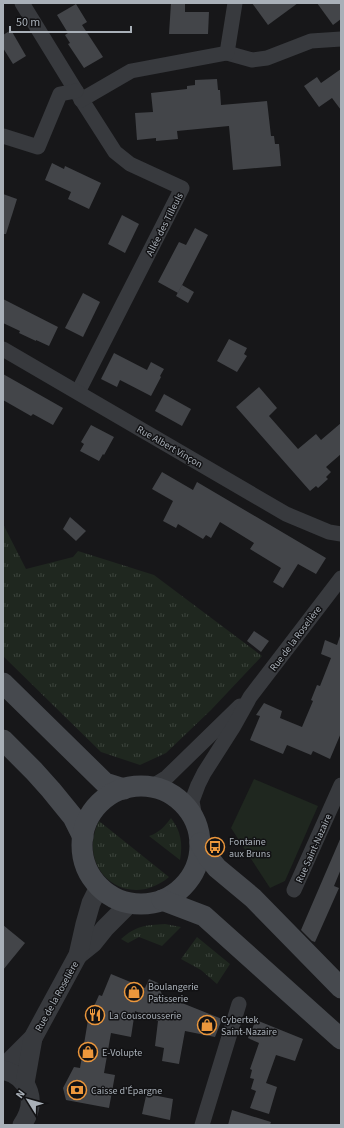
<svg xmlns="http://www.w3.org/2000/svg" width="344" height="1128" font-family="'Source Sans 3',sans-serif">
  <defs>
    <pattern id="grass-tufts" width="24" height="20" patternUnits="userSpaceOnUse"><rect width="24" height="20" fill="#1f271f"/><path d="M3 7l-1-3M5 7V3M7 7l1-3M15 17l-1-3M17 17v-4M19 17l1-3" fill="none" stroke="#3d443d"/></pattern>
  </defs>
  <rect width="100%" height="100%" fill="#171719"/>
  <g fill="url(#grass-tufts)">
    <path d="M3,524L26,569L73,557L78,551L154,575L262,656L211,710L166,753L140,765L101,752L3,656Z"/>
    <path d="M171,818C181,831 183,844 180,860L149,836C159,833 165,826 171,818Z"/>
    <path d="M99,821L169,877C127,912 75,870 99,821Z"/>
    <path d="M165,924L181,927L162,946L139,937L128,943L121,939C136,926 145,925 165,924Z"/>
    <path d="M197,937L230,964L217,984L201,970L181,959Z"/>
  </g>
  <path fill="#1f271f" d="M254,779L318,806L285,881L270,888L231,828Z"/>
  <g fill="#434549">
    <path d="M171,3H185V12H209L208,34H169Z"/>
    <path d="M252,3H298L268,25Z"/>
    <path d="M317,3H341V19L333,25Z"/>
    <path d="M76,4L87,22L82,25L103,57L84,68L68,44L70,43L65,35L68,33L57,15Z"/>
    <path d="M11,30L26,56L13,64L3,48V35Z"/>
    <path d="M341,69V110L332,98L319,107L304,86L317,77L321,83Z"/>
    <path d="M217,79L218,90H220L221,105L267,101L271,136H274L275,144H279L281,166L233,170L229,126L177,131L178,139L156,141V138L137,140L135,113L153,112L151,93L187,89V86L195,85V80Z"/>
    <path d="M52,163L64,169L65,166L101,183L89,209L68,199L71,192L45,180Z"/>
    <path d="M3,194L17,199L6,234H3Z"/>
    <path d="M122,215L139,224L125,253L108,244Z"/>
    <path d="M195,228L208,235L178,293L158,282L179,242L186,245Z"/>
    <path d="M182,285L194,292L188,303L176,296Z"/>
    <path d="M83,293L100,302L83,337L65,328Z"/>
    <path d="M3,299L58,327L49,346L36,340V341L19,333L20,331L3,323Z"/>
    <path d="M229,339L247,348L244,354L247,356L237,372L217,361Z"/>
    <path d="M114,353L147,370L151,362L164,369L160,376L161,377L151,396L120,380L117,387L101,379Z"/>
    <path d="M3,374L63,408L53,425L33,414L31,416L3,400Z"/>
    <path d="M259,387L277,408L269,416L298,449L316,434L321,440L341,423V454L326,467L331,472L326,477L328,479L318,488L316,486L310,491L236,407Z"/>
    <path d="M164,394L191,409L182,426L155,411Z"/>
    <path d="M91,425L114,437L104,455L103,454L99,461L80,451L84,444L81,442Z"/>
    <path d="M162,472L193,490L197,482L326,558L316,574L298,564L283,588L273,582L281,568L250,549L254,543L220,522L211,538L206,535L203,539L178,524L176,528L163,521L173,501L152,489Z"/>
    <path d="M70,517L86,531L76,541L63,529Z"/>
    <path d="M254,631L269,641L261,652L247,641Z"/>
    <path d="M340,636L341,733L330,759L313,751L311,755L287,745L283,754L250,740L260,716L256,715L264,703L282,711L280,718L302,727L313,701L311,700L317,685L320,686L331,658L321,654L325,640L337,645Z"/>
    <path d="M341,837V869L334,886L339,888L315,942L312,941L301,930Z"/>
    <path d="M3,925L25,943L3,970Z"/>
    <path d="M111,974L145,988L149,979L158,983L162,995L222,1019L215,1037L185,1031L179,1064L162,1061L164,1048L155,1046L158,1021L135,1011L131,1037L111,1033L104,1073L115,1075L109,1108L66,1100L63,1088L74,1067L80,1068L88,1020L99,995L102,996Z"/>
    <path d="M256,1020L303,1039L295,1061L276,1055L266,1083L277,1087L269,1114L250,1108L256,1091L251,1089L254,1079L250,1078L252,1070L250,1069L259,1043L248,1038Z"/>
    <path d="M153,1095L173,1099L170,1120L142,1114L146,1096L152,1097Z"/>
    <path d="M232,1110L271,1122L270,1125H228Z"/>
  </g>
  <g fill="none" stroke-linecap="round" stroke-linejoin="round">
    <g stroke="#383a3e" stroke-width="15">
      <path d="M22,3L76,91L115,152L130,164L182,188L78,392"/>
      <path d="M227,53L252,60L267,58L311,41L341,39"/>
      <path d="M81,100L131,71L227,53L235,3"/>
      <path d="M3,136L38,147L60,94L76,91"/>
      <path d="M3,349L286,514L329,532L341,534"/>
      <path d="M151,787L167,777L240,706"/>
      <path d="M196,823L192,801L198,785L204,773L234,726L250,697L341,578"/>
      <path d="M294,890L341,785"/>
      <path d="M202,1125L239,1004"/>
    </g>
    <g stroke="#383a3e" stroke-width="19">
      <path d="M78,955L93,943L105,928L130,903"/>
      <path d="M3,1068L33,1038L78,955L85,924L91,903L99,887"/>
      <path d="M3,1070C30,1077 38,1102 22,1125"/>
      <path d="M25,1083L33,1038"/>
    </g>
    <g stroke="#46494e" stroke-width="21">
      <path d="M3,683L105,783L124,789"/>
      <path d="M3,740L34,771L51,790L73,817L83,837"/>
      <circle cx="141" cy="845" r="59"/>
      <path d="M200,843L209,858L217,868L253,898L341,988"/>
      <path d="M162,900L204,916L341,1039"/>
    </g>
  </g>
  <defs>
    <g id="bus-ring" transform="scale(1)"><circle r="9.5" fill="#121214" stroke="#ec973c" stroke-width="1.5"/><path d="M-5-6H5V4H4V6H2V4H-2V6H-4V4H-5ZM-3.5-4V0h7V-4ZM-3.5 1.2v1.5H-2V1.2ZM2 1.2v1.5H3.5V1.2Z" fill="#ec973c"/></g>
    <g id="shop-ring" transform="scale(1)"><circle r="9.5" fill="#121214" stroke="#ec973c" stroke-width="1.5"/><path d="M-5-2.5h2.3a2.7 3.5 0 0 1 5.4 0H5L5.5 6h-11ZM-1.5-2.5h3a1.5 2.3 0 0 0-3 0Z" fill="#ec973c"/></g>
    <g id="restaurant-ring" transform="scale(1)"><circle r="9.5" fill="#121214" stroke="#ec973c" stroke-width="1.5"/><path d="M-5-6h1v4h1v-4h1v4h1v-4h1v5L-1.5 .5V6h-2V.5L-5-1ZM5-6V6H3V1.5H1.5Q1.5-4 5-6Z" fill="#ec973c"/></g>
    <g id="bank-ring" transform="scale(1)"><circle r="9.5" fill="#121214" stroke="#ec973c" stroke-width="1.5"/><path d="M-6-4H6V4H-6ZM0-2.3a2.3 2.3 0 1 0 0 4.6a2.3 2.3 0 1 0 0-4.6Z" fill="#ec973c"/></g>
  </defs>
  <g fill-rule="evenodd">
    <use href="#bus-ring" x="215" y="847"/>
    <use href="#shop-ring" x="134" y="992"/>
    <use href="#restaurant-ring" x="95" y="1015"/>
    <use href="#shop-ring" x="207" y="1025"/>
    <use href="#shop-ring" x="88" y="1052"/>
    <use href="#bank-ring" x="77" y="1090"/>
  </g>
  <g text-anchor="middle" stroke-width="3" stroke-linejoin="round" paint-order="stroke">
    <g font-size="10" fill="#a9b0b8" stroke="#121214">
      <text transform="translate(164 224) rotate(-63)" y="4">Allée des Tilleuls</text>
      <text transform="translate(170 446) rotate(30)" y="4">Rue Albert Vinçon</text>
      <text transform="translate(295 638) rotate(-53)" y="4">Rue de la Roselière</text>
      <text transform="translate(313 848) rotate(-66)" y="4">Rue Saint-Nazaire</text>
      <text transform="translate(56 996) rotate(-61)" y="4">Rue de la Roselière</text>
    </g>
    <g font-size="10" fill="#a9b0b8" stroke="#121214" text-anchor="start">
      <text x="229" y="845">Fontaine<tspan x="229" dy="12">aux Bruns</tspan></text>
      <text x="148" y="990">Boulangerie<tspan x="148" dy="12">Patisserie</tspan></text>
      <text x="109" y="1019">La Couscousserie</text>
      <text x="221" y="1023">Cybertek<tspan x="221" dy="12">Saint-Nazaire</tspan></text>
      <text x="102" y="1056">E-Volupte</text>
      <text x="91" y="1094">Caisse d'Épargne</text>
    </g>
  </g>
  <rect width="344" height="1128" fill="none" stroke="#a9b0b8" stroke-width="8"/>
  <g transform="translate(28 1100) rotate(307)" stroke="#121214" stroke-width="3" paint-order="stroke">
  <path d="M0-3L7 15L0 10L-7 15Z" fill="#a9b0b8"/>
  <text y="-6" font-size="11" font-weight="bold" text-anchor="middle" fill="#a9b0b8">N</text>
  </g>
  <path d="M10 26v6h121v-6" fill="none" stroke="#a9b0b8" stroke-width="2"/>
  <text x="16" y="26" font-size="12" fill="#a9b0b8" stroke="#121214" stroke-width="3" paint-order="stroke">50 m</text>
</svg>
